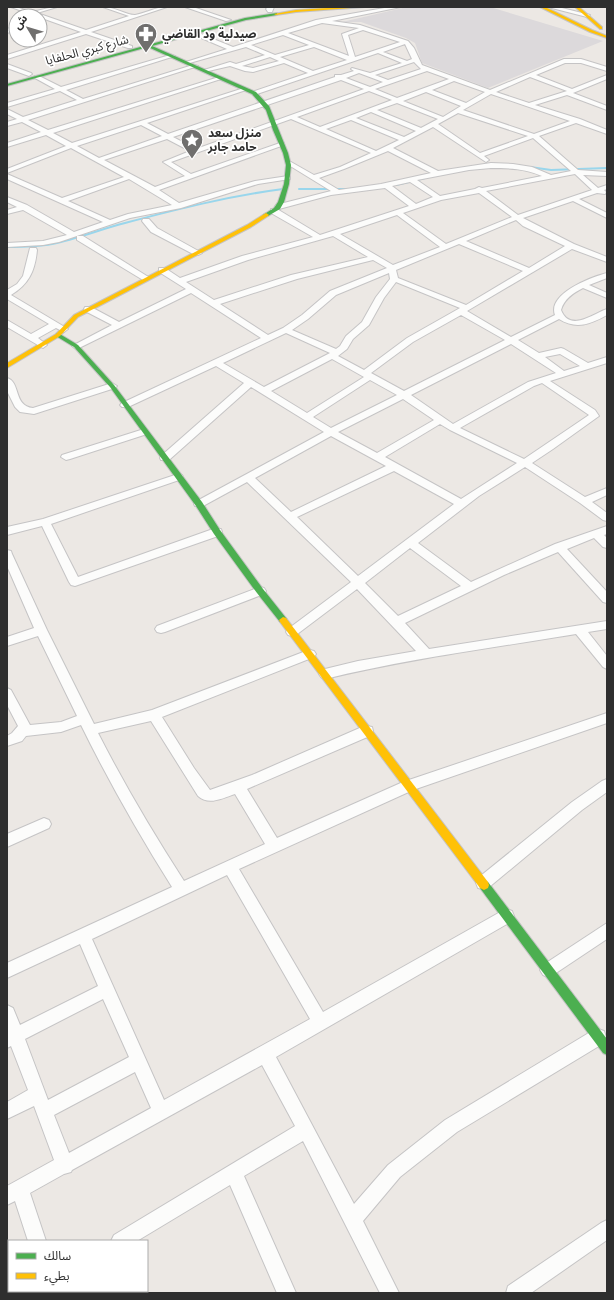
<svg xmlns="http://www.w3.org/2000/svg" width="614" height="1300" font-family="'Archivo Narrow','Noto Sans Arabic',sans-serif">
  <rect width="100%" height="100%" fill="#ece8e4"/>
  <path fill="#dcd9db" d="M407,7H490L603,41L488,88L422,63L415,43L406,38L361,22H342Z"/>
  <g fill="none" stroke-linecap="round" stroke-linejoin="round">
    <g stroke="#99d6ec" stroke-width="2">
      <path d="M530,167L551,170L607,168"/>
      <path d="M396,185L425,178"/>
      <path d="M299,189H352"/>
      <path d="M7,247C22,247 37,247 52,244C77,239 101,229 125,223C178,209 229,196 283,189"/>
    </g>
    <g stroke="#c5c4c5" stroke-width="2">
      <g id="street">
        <path d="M11,7C19,7 24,10 31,11C38,12 48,7 57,7L37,13L86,30L129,16L103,7C115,7 126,15 135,15C144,14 155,7 167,7L91,32L132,46V48H128L86,34L7,59V55L81,32Z"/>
        <path d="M185,7H193L231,20L226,21Z"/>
        <path d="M268,7H274L272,12H268L266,9Z"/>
        <path d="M390,7H401L332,21L360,25L408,41L414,48L422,65L490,90L564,59H581L607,67V71L581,63H565L536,75L572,89L607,75V79L573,93L607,106V110L567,95L535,105L580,119L607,130V134L576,123L539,136L578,170L607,172V176L583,175L598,188L607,185V189L604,190L606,192L605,194L597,193L579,199L607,213V218L573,201L523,218L574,244L607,257V262L572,249L467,311L511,337L555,315C547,294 591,277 607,273V278L589,285L607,293V298L583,288C573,293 564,299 561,310C570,333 594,313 607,309V315C591,324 576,330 559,319L518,340L539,353L561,348L564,349L588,363L607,357V363L550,381L595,410L599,416L553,449L532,463L585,497L607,488V495L592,502L607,513V521L603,520L580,503L525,467L479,496L418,543L471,582L555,544L607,526V534L604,535L607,538V548L603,547L594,538L567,549L607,592V603L603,602L558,552L504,575L405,623L429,649L607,621V629L588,632L607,656V669L603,667L576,634C492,648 407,659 325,679L321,677L319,674L321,671L325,669L358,661L416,651L357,589L296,635L292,636L288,635L286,632L288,629L351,582L247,482L203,506H195L194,504L195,502L324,432L251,387L169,460H161L160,458L161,456L244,383L216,366L128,407H122L120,405L122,403L261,338L191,293L79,348L76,349L72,346L112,325L85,311L84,309L85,307H91L119,322L186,289L159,272V268H165L180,278L242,256L313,237L271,213V209H277L320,235L409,206L385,188L331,195L279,209L275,207L276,205L331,191L287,164V162H291L314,175L340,167L371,153L291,119L171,162L191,174L280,143H284V145L159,190L179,203L255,181L288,176L290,177V179L258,184L181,208L130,218L59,242L43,245L7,247V243L43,241L67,235L23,210L7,214V210L17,207L7,202V197L27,205L74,232L103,222L7,179V174L62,198L124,177L71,148L7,173V169L66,146L46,135L7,147V143L41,132L22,122L7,126V122L17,119L7,114V109L23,117L77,100L60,91L7,107V103L55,89L35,78V76H39L61,87L170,55L175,56L66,90L83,99L193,65L198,66L28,120L48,130L219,77L224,78L53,133L72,143L244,88L249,89L147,123L168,134L335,77V75H341L354,71L351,69L352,68L370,73L402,63L378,53L254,95L252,94V92L308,73L284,63L253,72L245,71L230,66L204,72V70L230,62L236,64L265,55L246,47L186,64V62L227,49L192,34V32H196L233,47L316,20ZM322,23L359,28L342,34L349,56L288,33ZM363,30L400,42L355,57L348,35ZM283,35L309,45L275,55L251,45ZM405,44L412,59L407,61L383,52ZM314,47L347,60L313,71L280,57ZM270,57L279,61L253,68L242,66ZM414,62L421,69L388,80L375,75ZM427,71L449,79L397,98L375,89ZM359,73L383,82L370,87L346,78ZM530,77L567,91L529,103L496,92ZM341,80L364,89L196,149L173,137ZM454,81L485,92L466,103L432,90ZM369,91L392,100L320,127L297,117ZM426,92L461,106L443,117L403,101ZM491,94L570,121L534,134L463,110ZM397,103L438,119L421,128L377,110ZM371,112L416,131L404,137L356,118ZM458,113L528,136L480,153L438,124ZM351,120L399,140L376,151L326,129ZM141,125L162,136L99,158L77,146ZM433,127L486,162L489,160L484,156L533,138L571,171L551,175L532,167L513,164L491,163L438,171L393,148ZM167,139L190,151L163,162L185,176L155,187L104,160ZM388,151L431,173L381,184L339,190L319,178L344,169ZM491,168C510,168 526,169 542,176L482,188L479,187L475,189L440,196L417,180L469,170ZM575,174L592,190L518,215L486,191ZM129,179L172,205L128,214L110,220L68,201ZM410,182L433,197L416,204L392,186ZM479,193L512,217L446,244L403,213L441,200ZM397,215L440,247L393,265L340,234ZM516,220L523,226L565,246L529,268L466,241ZM333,236L368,257L291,275L214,300L186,282L248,260ZM459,244L523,271L466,305L398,278L396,270ZM373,260L387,268L330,291L302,315L283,328L268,335L220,304L297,279ZM389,273L390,279L376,297L362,322L346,336L340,346L336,349L292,330L308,319L336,295ZM396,282L460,308L407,338L364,370L338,356L347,349L353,339L369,325L384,298ZM461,315L505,340L404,391L371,373L413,342ZM286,333L330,353L264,387L223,363ZM511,344L556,373L528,382L453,424L411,395ZM560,354L580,366L564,371L545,357ZM332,359L364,377L307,413L271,391ZM370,380L397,395L331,428L313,417ZM542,383L589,415L524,459L460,428L534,386ZM403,399L434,420L377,453L338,432ZM440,424L450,430L517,463L461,499L385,457ZM331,436L386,466L291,512L255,478ZM394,471L454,504L358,576L297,517ZM410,548L461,586L398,616L365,583Z"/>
        <path d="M548,7H558L590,15L587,17Z"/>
        <path d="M16,26V30L7,33V29Z"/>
        <path d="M7,64L31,73L32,74L29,76L7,68Z"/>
        <path d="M143,219H149L157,228L202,253L198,255H195L151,232L142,221Z"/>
        <path d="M77,236H83L150,278L146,280H143L77,240Z"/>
        <path d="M30,248H36L37,250C35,271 29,284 11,295L68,329L64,332L56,328L38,338L47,345L43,348L7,327V320L31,334L49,324L7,299V290L17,284L23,276Z"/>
        <path d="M7,378C21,382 13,406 33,408L109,384L112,383L117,386L115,388L34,414L20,412L15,407L7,391Z"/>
        <path d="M144,429L149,432L147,434L70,459L66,460L61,457L62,455Z"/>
        <path d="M178,474L182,475L183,477L182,479L51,524L78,577L213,529H221L222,532L221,535L75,586L71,585L69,582L42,526L7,535V527L43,519Z"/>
        <path d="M7,550L11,551L12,554L47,630L94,724L152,710L306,651L310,650L314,651L316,654L314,657L162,717L194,768L210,790L252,775L362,727L367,726L372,727L373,731L372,735L247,789L277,838L403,782L607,713V723L413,790L239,869L323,1012L502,911L507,909L512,911L514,916L512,921L276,1057L354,1204L388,1165L445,1120L592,1031L598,1029L604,1031L606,1037L604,1043L457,1132L400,1177L363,1221L399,1293H380L303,1141L244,1176L296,1293H277L230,1185L137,1241H111L114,1235L295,1126L262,1065L72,1170L71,1172L64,1174L30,1193L46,1241H28L15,1201L7,1205V1186L54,1160L34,1106L7,1119V1102L28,1090L11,1046L7,1048V1005L13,1008L20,1025L98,986L80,944L7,978V963L172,887C138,833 108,780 81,725L61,732L26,736L22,741L7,746V736L12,733L18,726L7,705V688L11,690L30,725L61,722L77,716L38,636L7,646V637L34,628L7,566ZM151,721L198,796C209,806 223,798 235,794L265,844L184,881C153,833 124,784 98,733ZM227,875L310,1019L164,1100L92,939ZM103,999L129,1057L48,1100L25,1039ZM135,1072L151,1108L69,1153L54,1115Z"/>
        <path d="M260,587L264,588L266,591L264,594L165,632L161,633L157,632L155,629L157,626Z"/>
        <path d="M607,779V792L582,810L488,888L483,889L478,888L476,883L478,878L572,802L602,781Z"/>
        <path d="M44,818L49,820L51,824L49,828L7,847V834Z"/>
        <path d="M607,923V939L553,975L548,977L543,975L540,970L543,965Z"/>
        <path d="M607,1220V1240L531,1293H506L508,1286L601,1223Z"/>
        <rect x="45" y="1291" width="19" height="2"/>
      </g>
    </g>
    <g stroke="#c5c4c5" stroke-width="2">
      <g id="fast">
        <path d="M277,13V15L246,20L152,46L256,92L269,106L288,153L291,165L289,184L284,202L280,209L268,216L263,215L274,208L278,202L284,184L286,165L283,153L273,130L266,110L252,94L148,47L7,86V84L245,18Z"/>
        <path d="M58,333L78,345L114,385L202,502L220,530L263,589L286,618L287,620L286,622H280L257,593L214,534L196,506L110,387L74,347L56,336V334Z"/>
        <path d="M484,880L488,882L607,1039V1055L603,1053L480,888L479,885L480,882Z"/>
      </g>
    </g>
    <g stroke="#c5c4c5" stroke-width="2">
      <g id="slow">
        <path d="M343,7H365L296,12L276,15L274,14L296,10Z"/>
        <path d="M540,7H545L592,30L607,36V38L590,32Z"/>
        <path d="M575,7H579L602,27V29H600Z"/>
        <path d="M266,213L269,215L268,216L251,227L78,317L60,336L7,368V363L56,334L74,315L247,225Z"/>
        <path d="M283,617L286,618L488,882L489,885L488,888L484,890L480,888L280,622L279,620Z"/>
      </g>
    </g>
    <use href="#street" fill="#fcfcfb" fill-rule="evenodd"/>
    <use href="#fast" fill="#4caf50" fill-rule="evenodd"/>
    <use href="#slow" fill="#ffc107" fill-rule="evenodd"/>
  </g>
  <defs>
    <g id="pharmacy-pin" transform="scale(1.15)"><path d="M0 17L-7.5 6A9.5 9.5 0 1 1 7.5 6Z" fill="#706f6e" stroke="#fff"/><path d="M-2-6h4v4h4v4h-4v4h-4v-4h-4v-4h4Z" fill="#fff"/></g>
    <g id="sight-pin" transform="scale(1.15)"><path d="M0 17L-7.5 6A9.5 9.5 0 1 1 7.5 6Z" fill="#706f6e" stroke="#fff"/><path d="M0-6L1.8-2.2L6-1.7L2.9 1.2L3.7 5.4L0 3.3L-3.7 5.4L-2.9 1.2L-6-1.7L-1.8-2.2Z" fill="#fff"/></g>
  </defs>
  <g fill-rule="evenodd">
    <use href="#pharmacy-pin" x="146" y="34"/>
    <use href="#sight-pin" x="192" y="140"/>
  </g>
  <g text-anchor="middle" stroke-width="3.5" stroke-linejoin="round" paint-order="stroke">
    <g font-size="12" font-weight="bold" fill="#2e2e2e" stroke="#fff" text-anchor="start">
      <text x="162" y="38">صيدلية ود القاضي</text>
      <text x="208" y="137">منزل سعد<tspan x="208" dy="14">حامد جابر</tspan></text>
    </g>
    <g font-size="12" fill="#2e2e2e" stroke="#fff">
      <text transform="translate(87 50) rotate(-15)" y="4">شارع كبري الحلفايا</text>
    </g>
  </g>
  <rect width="614" height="1300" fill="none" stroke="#2e2e2e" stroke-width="16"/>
  <rect x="8" y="1240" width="140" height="52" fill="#ffffff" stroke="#ababab"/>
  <rect x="16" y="1253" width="20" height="6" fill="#4caf50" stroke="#ababab"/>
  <text x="44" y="1260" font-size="12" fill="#2e2e2e">سالك</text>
  <rect x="16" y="1273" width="20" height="6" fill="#ffc107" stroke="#ababab"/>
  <text x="44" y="1280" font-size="12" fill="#2e2e2e">بطيء</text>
  <g transform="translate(28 28) rotate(308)"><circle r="19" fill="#ffffff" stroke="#ababab"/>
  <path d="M0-3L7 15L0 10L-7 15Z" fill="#706f6e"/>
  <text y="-6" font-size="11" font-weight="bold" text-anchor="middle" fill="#2e2e2e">ش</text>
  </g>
</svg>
